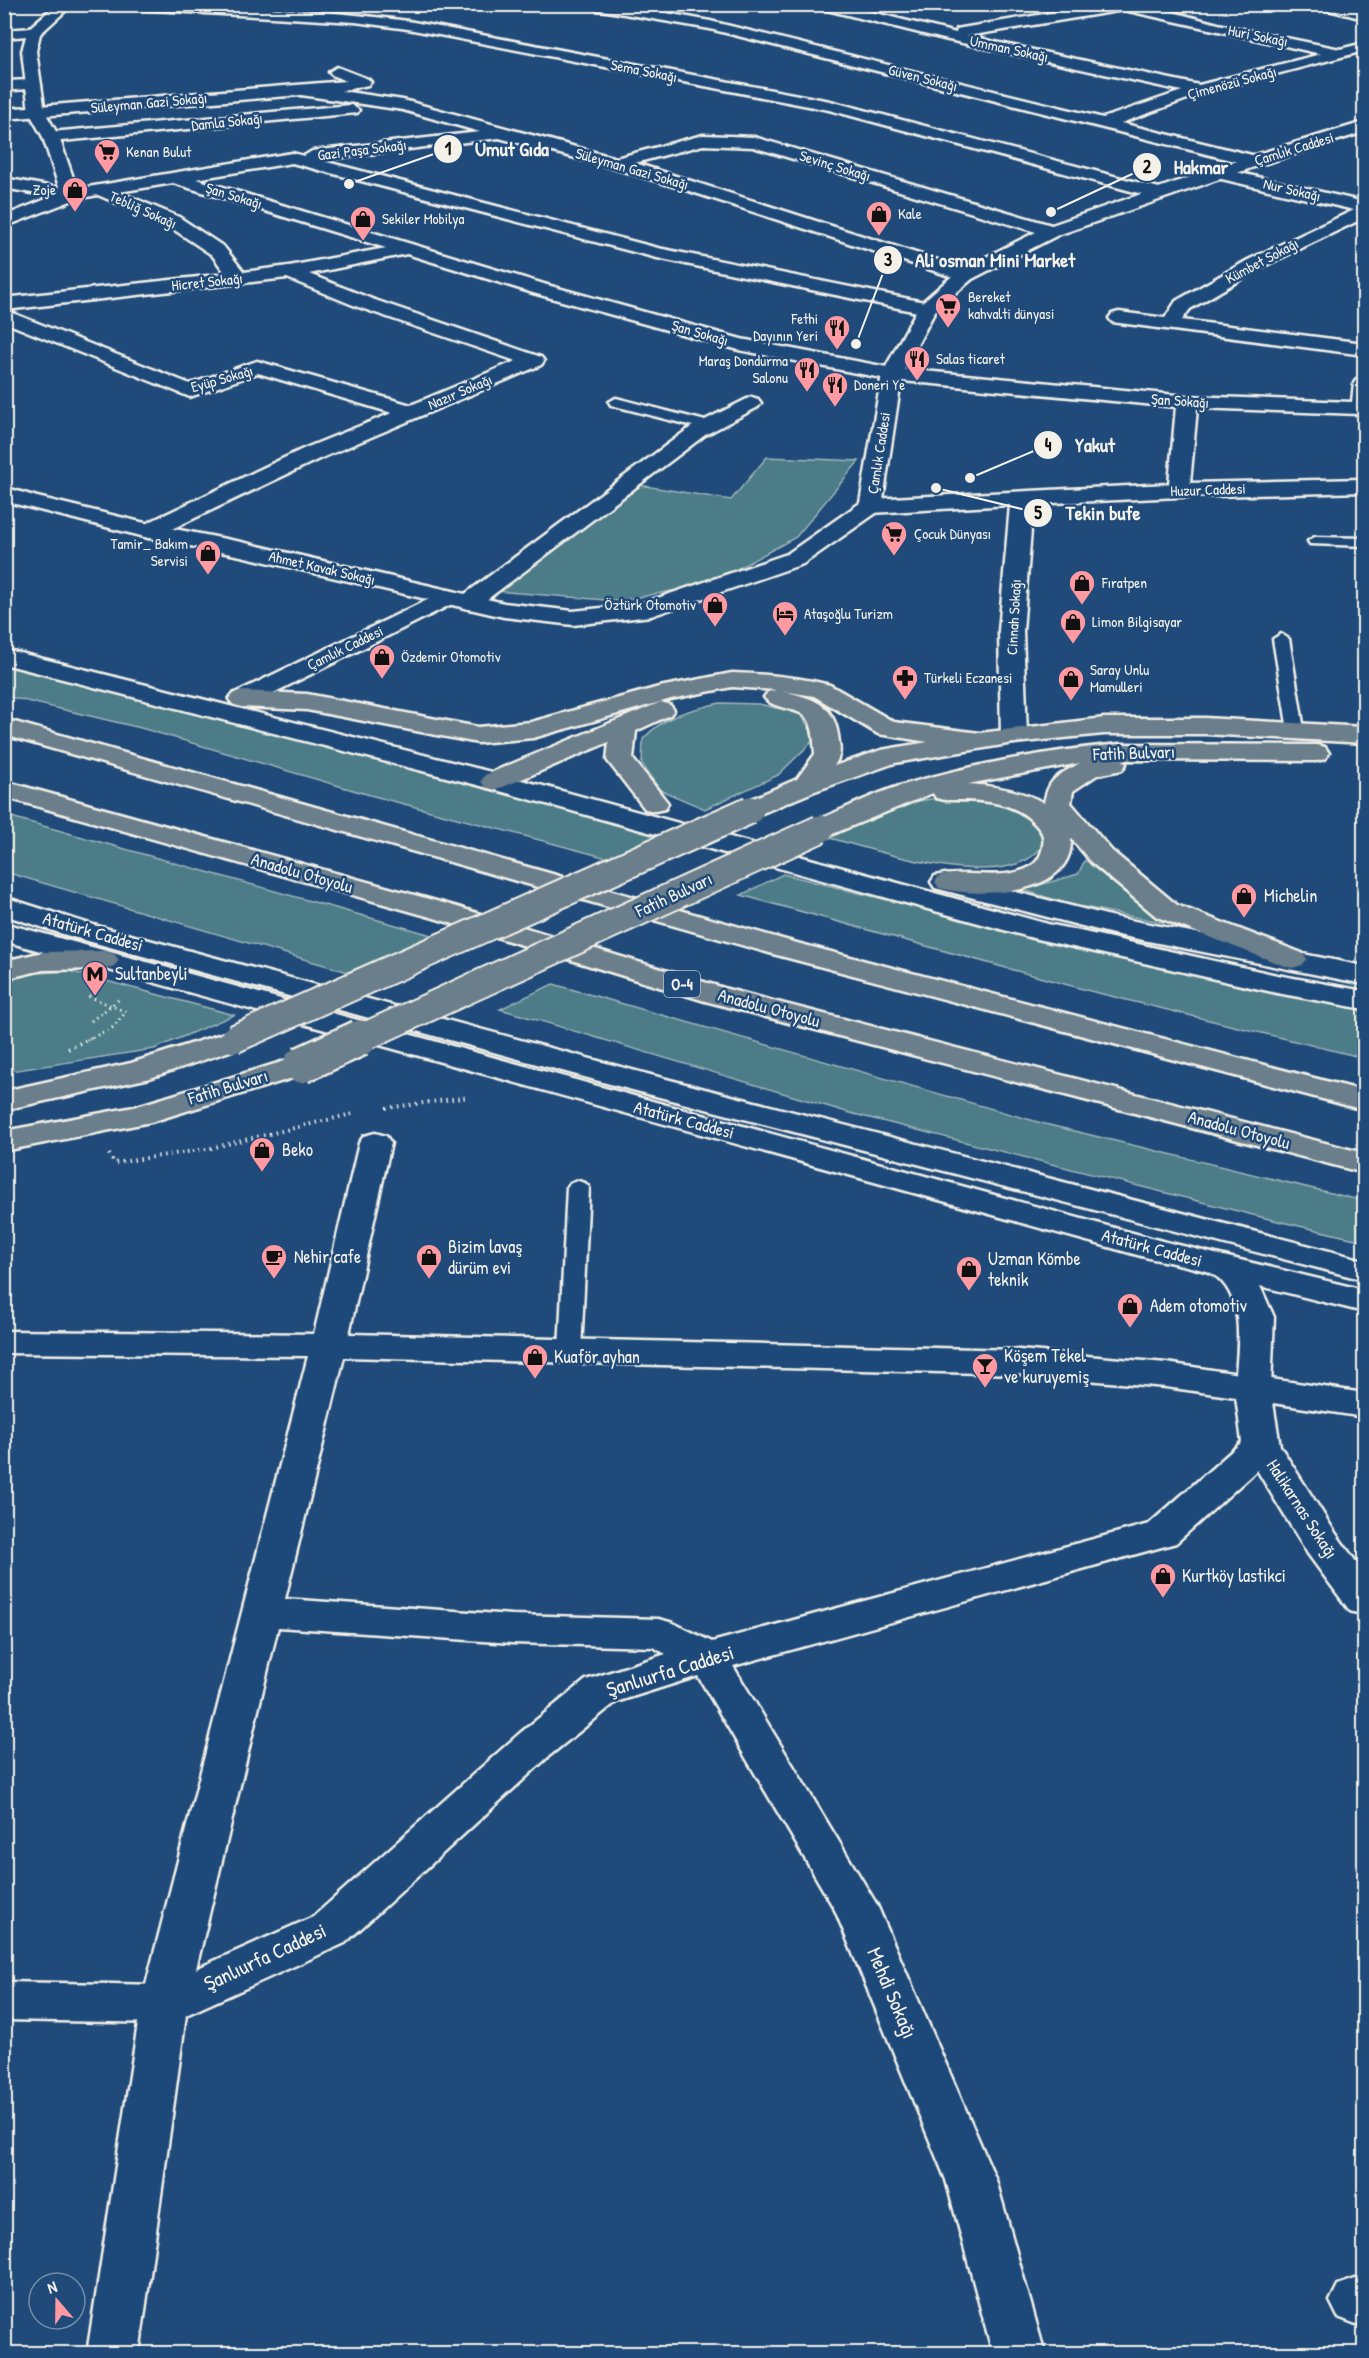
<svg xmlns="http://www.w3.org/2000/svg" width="1369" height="2358" font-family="'Patrick Hand',sans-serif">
  <rect width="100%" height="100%" fill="#1f4a7a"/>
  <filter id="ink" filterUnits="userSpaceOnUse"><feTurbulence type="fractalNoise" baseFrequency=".0167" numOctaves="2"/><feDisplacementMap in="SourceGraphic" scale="12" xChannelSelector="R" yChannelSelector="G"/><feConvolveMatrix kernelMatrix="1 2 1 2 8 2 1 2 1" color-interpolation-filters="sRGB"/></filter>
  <g filter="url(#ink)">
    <g fill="#4b7c87" stroke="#a0b6b8" stroke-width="1.5">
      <path d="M767,457L859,461L796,537L709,584L618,601L482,590L639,485L731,500Z"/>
      <path d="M4,665L183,711L406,765L660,837L607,858L370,795L141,728L5,696Z"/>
      <path d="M720,703L759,704L801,714L815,739L778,775L705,809L660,790L642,764L643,739C665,715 689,710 720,703Z"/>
      <path d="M951,796C994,799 1018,795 1044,832C1043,838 1043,845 1039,850C1002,893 877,851 830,838L898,804Z"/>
      <path d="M4,815L435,936L348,972L5,872Z"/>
      <path d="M1085,860L1141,906L1165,923L1069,904L1023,890L1078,874Z"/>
      <path d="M783,874C976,922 1169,973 1364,1010V1058L1090,991L741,895Z"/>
      <path d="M69,971L234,1015L154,1049L5,1072V980L24,974Z"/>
      <path d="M553,984L1045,1124L1364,1201V1241L1269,1219L850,1113L500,1009Z"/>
    </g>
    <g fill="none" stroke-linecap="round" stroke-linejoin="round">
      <g stroke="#f4f1e8" stroke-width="5">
        <g id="service">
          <path d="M616,398L713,423L715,426L708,430L611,405L609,402Z"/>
          <path d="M1315,537L1364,538V546L1310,544L1308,541Z"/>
          <path d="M1281,634L1289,639L1304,730L1296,735L1288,730L1273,639Z"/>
          <path d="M578,1181L585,1183L589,1187L581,1351L578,1356L570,1358L562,1356L559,1351L567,1187L571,1183Z"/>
        </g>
      </g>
      <g stroke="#f4f1e8" stroke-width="5">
        <g id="minor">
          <path d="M114,4C212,4 311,8 408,21L830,101L1163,189L1166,193L1163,197L1157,198L829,110L408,29L355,22L121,8Z"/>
          <path d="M583,4H617L710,21L1103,118L1182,91L944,39L815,7L813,4H839L956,33L957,29L962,28L1103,4H1142L1218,24L1340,49L1364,43V51L1204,93L1121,123L1260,157L1262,161L1254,166L710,29L590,8ZM1124,10L1321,54L1199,85L967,36Z"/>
          <path d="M1315,4H1340L1364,11V19L1317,7Z"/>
          <path d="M33,28L40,32L38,35L4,38V30Z"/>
          <path d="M337,67L368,79L371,82L368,85L341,91L403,100L616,158L703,135L754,137L1058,227L1061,231L1058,235H1046L753,147L703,145L635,163L972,271L974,275L972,279L965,281L686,190L610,167L499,138L319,160L658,248L934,304L936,308L934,312L927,314L657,258L292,163L196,179L547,285L741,339L892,368L1187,396L1352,402L1354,383L1357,379L1364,377V413L1359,414L1197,408L1190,483L1364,479V492L1179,497L1033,504L1023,631L1027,735L1023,740L1014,743L1005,740L1001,735L999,631L1010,505L871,513L863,511L860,506L863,501L871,499L1169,484L1176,407L892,380L739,350L533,293L407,254L309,274L372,299L541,357L544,361L541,365L319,459L157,536L149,538L141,536L138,531L141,526L303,449L392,413L258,373L190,397L4,322V298L226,274L212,255L167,225L98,195L70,200L4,188V178L70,190L292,153L304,156L312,151L480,132L403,110L301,95L4,119V109L346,81L332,75L329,72ZM173,183L386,248L289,266L244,272L224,247L179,217L119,192ZM287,278L358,307L516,361L411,405L257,361L190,384L5,310Z"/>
          <path d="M33,80L41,85L38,88L4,91V81Z"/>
          <path d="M351,105L359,110L357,113L51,142L43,137L51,132Z"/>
          <path d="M1219,168L1364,202V218L1260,268L1190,309L1182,320L1364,343V355L1112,322L1109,318L1112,314L1119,312L1165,318L1176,301L1248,260L1354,210L1213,177L1211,173L1213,169Z"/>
          <path d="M751,397L758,399L761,403L758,407L705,435L477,607L469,609L461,607L457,602L461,597L691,427Z"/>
          <path d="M448,590L456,592L460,597L456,602L251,704L242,707L233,704L229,699L233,694Z"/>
          <path d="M375,1133L386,1136L391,1143L349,1334L1019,1350L1166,1363L1364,1393V1417L1273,1403L1280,1446L1336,1534L1364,1573V1615L1350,1611L1308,1554L1257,1470L1176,1543L733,1666L877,1905L996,2180L1045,2354H993L946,2180L835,1910L698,1676L616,1702L549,1756L345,1943L186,2015L139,2354H87L141,2004L308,1356L4,1353V1331L314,1334L359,1143L364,1136ZM344,1357L1019,1374L1166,1387L1236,1397L1242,1442L1149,1524L712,1642L673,1623L659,1619L512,1615L285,1599ZM278,1627L512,1643L653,1647L666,1654L586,1680L519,1734L313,1917L196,1969Z"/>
          <path d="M1364,2276V2322L1356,2324L1338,2317L1330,2301L1338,2285Z"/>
        </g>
      </g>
      <g stroke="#f4f1e8" stroke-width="5">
        <g id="tertiary">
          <path d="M57,4H73L40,34L36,51L45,112L59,137L79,195L76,199L4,227V216L61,193L43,137L29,112L22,51L28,29Z"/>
          <path d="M1364,122V132L1260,165L1058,235L972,279L935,311L902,374L882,506L879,511L803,564L651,616L573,625L504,617L241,556L149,538L4,501V487L37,497L149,524L241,542L504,603L573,611L640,604L787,554L860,503L882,374L920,304L958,271L1046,227L1248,157Z"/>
          <path d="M4,649L503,775L1048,924L1277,975L1364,991V1009L1277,993L1033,938L485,787L4,664Z"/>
          <path d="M945,874L1114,917L1364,966V984L1113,934L935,888L931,882L935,876Z"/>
          <path d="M4,897L86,923L643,1073L1364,1260V1280L621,1087L66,935L4,915Z"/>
          <path d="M4,923L1162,1241L1364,1290V1312L1260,1286L1274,1317L1271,1387L1266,1395L1253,1399L1240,1395L1235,1387C1237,1353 1248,1297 1213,1274C1203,1268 1155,1260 1141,1256L4,941Z"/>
          <path d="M4,1982L164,1985L180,1990L187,2004L180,2018L164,2023L4,2020Z"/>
        </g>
      </g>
      <g stroke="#f4f1e8" stroke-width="5">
        <g id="primary">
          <path d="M732,673C765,674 798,677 830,685L894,722L980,733L1104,718H1205L1364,727V743L1205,734H1104L1014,743L895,763L815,791L750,818L740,816L736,810L740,804L797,779L815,754C814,745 814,729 809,721C799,705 774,711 764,697L768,692L776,690L732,687L671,699L533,738L478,743L307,710L242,707L233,704L229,699L233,694L242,691L307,694L478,727L531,722L659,687ZM782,691L814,696L878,734L928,742L881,750L834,766C842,753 840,750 838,735C833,702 811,698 782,691Z"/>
          <path d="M661,702L670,705L674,710L670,715L636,731L633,759L668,803L665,809L655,811L645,809L607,760L609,742L503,787L494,789L485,787L481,781L485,775Z"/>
          <path d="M1119,744L1316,745L1325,747L1329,753L1325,759L1316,761L1123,760L1126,764L1122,770L1097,775L1073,791L1071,803L1112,851L1177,905L1302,953L1307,959L1302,965L1292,968L1282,965L1157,917L1092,863L1071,838C1074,897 979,898 939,888L935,882L939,876C968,869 1002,882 1030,867C1038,862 1042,854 1043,845C1045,836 1041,830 1035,824C1013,799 976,800 945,800L936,798L933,793L830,835L820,837L810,835L806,829L810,823C841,811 872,794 903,785C973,764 1047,751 1119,744ZM1080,763C1058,776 1049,777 1044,803C1022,790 993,786 968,784Z"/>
          <path d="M104,951L114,954L119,960L114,966L104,969L43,970L4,979V961L43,952Z"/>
          <path d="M234,1030L245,1032L249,1039L245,1046L150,1078L4,1110V1091L131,1063Z"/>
          <path d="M301,1056L312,1058L317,1065L312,1072L151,1122L4,1151V1131L134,1107Z"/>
        </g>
      </g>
      <g stroke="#f4f1e8" stroke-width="5">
        <g id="motorway">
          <path d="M4,719L793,942L1364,1091V1110L773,954L4,735Z"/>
          <path d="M4,781L454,906L727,989L1364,1153V1173L705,1001L434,918L4,797Z"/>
        </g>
      </g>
      <g stroke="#f4f1e8" stroke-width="3" stroke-dasharray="1.5 4" stroke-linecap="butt">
        <path d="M91,1021L121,998"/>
        <path d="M87,1040L112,1028L126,1012L88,996"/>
      </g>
      <g stroke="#f4f1e8" stroke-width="4" stroke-dasharray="1.5 4.5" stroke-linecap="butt">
        <path d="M68,1049L91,1038"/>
        <path d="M386,1108L468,1097"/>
        <path d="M109,1154L114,1163L207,1149L352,1114"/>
      </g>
      <use href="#service" fill="#1f4a7a" fill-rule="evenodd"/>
      <use href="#minor" fill="#1f4a7a" fill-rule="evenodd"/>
      <use href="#tertiary" fill="#1f4a7a" fill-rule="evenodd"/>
      <use href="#primary" fill="#6b7e8b" fill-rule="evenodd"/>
      <use href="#motorway" fill="#6b7e8b" fill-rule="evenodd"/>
      <g stroke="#f4f1e8" stroke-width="31" stroke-linecap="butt">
        <g id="primary-bridge-far1">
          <path d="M234,1039L750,810"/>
          <path d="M357,1040L820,829"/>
        </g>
      </g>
      <g stroke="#f4f1e8" stroke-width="40" stroke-linecap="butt">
        <path id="primary-bridge" d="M301,1065L360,1038"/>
      </g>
      <use href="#primary-bridge-far1" stroke="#6b7e8b" stroke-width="27"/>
      <use href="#primary-bridge" stroke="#6b7e8b" stroke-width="35"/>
    </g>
  </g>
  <defs>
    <g id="supermarket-pin" transform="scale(1.35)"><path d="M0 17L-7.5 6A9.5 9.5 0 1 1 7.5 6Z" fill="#ff9aa2" stroke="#1f4a7a"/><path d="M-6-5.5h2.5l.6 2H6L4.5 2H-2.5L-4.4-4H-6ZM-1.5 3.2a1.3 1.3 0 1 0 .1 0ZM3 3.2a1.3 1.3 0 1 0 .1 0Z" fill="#111"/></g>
    <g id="shop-pin" transform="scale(1.35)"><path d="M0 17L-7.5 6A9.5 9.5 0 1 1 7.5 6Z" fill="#ff9aa2" stroke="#1f4a7a"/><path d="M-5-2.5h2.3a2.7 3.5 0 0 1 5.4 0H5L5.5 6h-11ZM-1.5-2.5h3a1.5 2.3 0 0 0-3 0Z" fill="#111"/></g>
    <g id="restaurant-pin" transform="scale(1.35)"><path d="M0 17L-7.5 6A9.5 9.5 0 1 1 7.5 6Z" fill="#ff9aa2" stroke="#1f4a7a"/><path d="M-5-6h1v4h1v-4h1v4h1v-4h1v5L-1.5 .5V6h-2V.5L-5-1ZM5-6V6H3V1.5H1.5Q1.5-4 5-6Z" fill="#111"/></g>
    <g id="hotel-pin" transform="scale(1.35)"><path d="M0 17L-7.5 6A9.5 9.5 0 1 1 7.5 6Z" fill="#ff9aa2" stroke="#1f4a7a"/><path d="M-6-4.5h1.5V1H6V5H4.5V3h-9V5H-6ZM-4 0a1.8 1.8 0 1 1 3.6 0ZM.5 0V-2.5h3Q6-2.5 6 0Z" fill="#111"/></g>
    <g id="pharmacy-pin" transform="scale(1.35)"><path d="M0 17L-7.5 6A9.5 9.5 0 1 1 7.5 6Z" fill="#ff9aa2" stroke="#1f4a7a"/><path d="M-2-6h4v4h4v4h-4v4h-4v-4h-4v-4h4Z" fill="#111"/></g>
    <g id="metro-pin" transform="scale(1.35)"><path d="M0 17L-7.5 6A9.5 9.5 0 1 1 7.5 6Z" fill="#ff9aa2" stroke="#1f4a7a"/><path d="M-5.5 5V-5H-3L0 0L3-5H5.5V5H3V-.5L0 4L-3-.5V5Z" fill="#111"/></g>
    <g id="cafe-pin" transform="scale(1.35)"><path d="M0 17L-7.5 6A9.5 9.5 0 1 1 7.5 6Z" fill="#ff9aa2" stroke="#1f4a7a"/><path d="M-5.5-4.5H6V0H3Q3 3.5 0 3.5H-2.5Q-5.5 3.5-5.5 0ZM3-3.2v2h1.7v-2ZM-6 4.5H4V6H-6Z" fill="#111"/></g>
    <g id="bar-pin" transform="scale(1.35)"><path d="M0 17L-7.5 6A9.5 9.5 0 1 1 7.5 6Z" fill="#ff9aa2" stroke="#1f4a7a"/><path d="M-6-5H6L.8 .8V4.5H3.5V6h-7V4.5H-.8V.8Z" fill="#111"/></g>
  </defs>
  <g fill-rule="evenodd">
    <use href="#supermarket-pin" x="107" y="152"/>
    <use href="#shop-pin" x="75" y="190"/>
    <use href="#shop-pin" x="879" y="214"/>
    <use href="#shop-pin" x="363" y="219"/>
    <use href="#supermarket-pin" x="948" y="306"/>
    <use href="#restaurant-pin" x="837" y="328"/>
    <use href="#restaurant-pin" x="917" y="359"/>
    <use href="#restaurant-pin" x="807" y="370"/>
    <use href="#restaurant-pin" x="835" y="385"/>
    <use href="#supermarket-pin" x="894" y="534"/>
    <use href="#shop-pin" x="208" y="553"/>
    <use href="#shop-pin" x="1082" y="583"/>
    <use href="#shop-pin" x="715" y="605"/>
    <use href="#hotel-pin" x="785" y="614"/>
    <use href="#shop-pin" x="1073" y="622"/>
    <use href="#shop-pin" x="382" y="657"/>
    <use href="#pharmacy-pin" x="905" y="678"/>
    <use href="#shop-pin" x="1071" y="679"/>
    <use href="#shop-pin" x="1244" y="896"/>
    <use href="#metro-pin" x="95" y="974"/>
    <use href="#shop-pin" x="262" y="1150"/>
    <use href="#cafe-pin" x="274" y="1257"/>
    <use href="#shop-pin" x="429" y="1257"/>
    <use href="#shop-pin" x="969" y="1269"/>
    <use href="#shop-pin" x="1130" y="1306"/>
    <use href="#shop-pin" x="535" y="1357"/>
    <use href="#bar-pin" x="985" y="1366"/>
    <use href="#shop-pin" x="1163" y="1576"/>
  </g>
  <g text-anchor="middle" stroke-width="5" stroke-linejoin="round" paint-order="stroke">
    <g font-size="15" fill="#f4f1e8" stroke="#1f4a7a">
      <text transform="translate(1258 36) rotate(11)" y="5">Huri Sokağı</text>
      <text transform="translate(1009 49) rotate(12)" y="5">Umman Sokağı</text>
      <text transform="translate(644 71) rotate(11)" y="5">Sema Sokağı</text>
      <text transform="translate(923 78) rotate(14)" y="5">Güven Sokağı</text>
      <text transform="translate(1232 83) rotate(-15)" y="5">Çimenözü Sokağı</text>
      <text transform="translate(149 103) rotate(-5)" y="5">Süleyman Gazi Sokağı</text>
      <text transform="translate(227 122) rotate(-6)" y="5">Damla Sokağı</text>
      <text transform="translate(1294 149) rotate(-17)" y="5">Çamlık Caddesi</text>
      <text transform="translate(362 150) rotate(-7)" y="5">Gazi Paşa Sokağı</text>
      <text transform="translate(835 166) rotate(17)" y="5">Sevinç Sokağı</text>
      <text transform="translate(632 169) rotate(16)" y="5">Süleyman Gazi Sokağı</text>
      <text transform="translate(1292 190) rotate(13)" y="5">Nur Sokağı</text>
      <text transform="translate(234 196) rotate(17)" y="5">Şan Sokağı</text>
      <text transform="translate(143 210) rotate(24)" y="5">Tebliğ Sokağı</text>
      <text transform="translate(1262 261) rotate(-28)" y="5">Kümbet Sokağı</text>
      <text transform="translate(207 282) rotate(-6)" y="5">Hicret Sokağı</text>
      <text transform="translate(700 333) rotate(16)" y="5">Şan Sokağı</text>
      <text transform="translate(222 379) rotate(-16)" y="5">Eyüp Sokağı</text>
      <text transform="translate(460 392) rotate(-23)" y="5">Nazır Sokağı</text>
      <text transform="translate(1180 401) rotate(4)" y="5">Şan Sokağı</text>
      <text transform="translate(879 453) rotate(-81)" y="5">Çamlık Caddesi</text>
      <text transform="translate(1208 490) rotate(-2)" y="5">Huzur Caddesi</text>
      <text transform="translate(322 568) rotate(13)" y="5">Ahmet Kavak Sokağı</text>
      <text transform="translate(1014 617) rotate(-87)" y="5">Cinnah Sokağı</text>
      <text transform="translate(345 648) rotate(-26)" y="5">Çamlık Caddesi</text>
    </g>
    <g font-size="15" fill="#f4f1e8" stroke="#1f4a7a" text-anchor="start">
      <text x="126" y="157">Kenan Bulut</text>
      <text x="56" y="195" text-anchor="end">Zoje</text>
      <text x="898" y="219">Kale</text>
      <text x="382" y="224">Sekiler Mobilya</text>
      <text x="968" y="302">Bereket<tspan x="968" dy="17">kahvalti dünyasi</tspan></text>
      <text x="818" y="324" text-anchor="end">Fethi<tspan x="818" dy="17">Dayının Yeri</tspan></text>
      <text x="936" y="364">Salas ticaret</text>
      <text x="788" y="366" text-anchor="end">Maraş Dondurma<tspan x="788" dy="17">Salonu</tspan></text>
      <text x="854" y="390">Doneri Ye</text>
      <text x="914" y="539">Çocuk Dünyası</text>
      <text x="188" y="549" text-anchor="end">Tamir_ Bakım<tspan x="188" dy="17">Servisi</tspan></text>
      <text x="1102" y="588">Fıratpen</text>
      <text x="696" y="610" text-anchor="end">Öztürk Otomotiv</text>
      <text x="804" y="619">Ataşoğlu Turizm</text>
      <text x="1092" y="627">Limon Bilgisayar</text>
      <text x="401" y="662">Özdemir Otomotiv</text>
      <text x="1090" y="675">Saray Unlu<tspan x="1090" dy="17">Mamulleri</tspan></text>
      <text x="924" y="683">Türkeli Eczanesi</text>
    </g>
    <rect fill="#1f4a7a" stroke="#b4bfc7" stroke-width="1.5" x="664" y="971" width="36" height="26" rx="4.5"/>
    <g font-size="16" font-weight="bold" fill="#f4f1e8">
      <text x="682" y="990">O-4</text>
    </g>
    <g font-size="18" fill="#f4f1e8" stroke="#1f4a7a">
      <text transform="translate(1134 753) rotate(-2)" y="6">Fatih Bulvarı</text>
      <text transform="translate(302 873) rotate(16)" y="6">Anadolu Otoyolu</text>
      <text transform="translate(674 895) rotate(-25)" y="6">Fatih Bulvarı</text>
      <text transform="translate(93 932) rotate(16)" y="6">Atatürk Caddesi</text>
      <text transform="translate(769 1008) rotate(15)" y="6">Anadolu Otoyolu</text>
      <text transform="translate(228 1087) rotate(-17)" y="6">Fatih Bulvarı</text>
      <text transform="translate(684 1120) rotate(15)" y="6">Atatürk Caddesi</text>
      <text transform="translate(1239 1130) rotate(15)" y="6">Anadolu Otoyolu</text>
      <text transform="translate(1152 1248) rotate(15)" y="6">Atatürk Caddesi</text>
      <text transform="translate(1302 1509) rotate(57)" y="6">Halikarnas Sokağı</text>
    </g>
    <g font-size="18" fill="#f4f1e8" stroke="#1f4a7a" text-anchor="start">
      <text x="1264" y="902">Michelin</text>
      <text x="115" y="980">Sultanbeyli</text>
      <text x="282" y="1156">Beko</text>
      <text x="448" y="1253">Bizim lavaş<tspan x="448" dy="21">dürüm evi</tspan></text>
      <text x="294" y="1263">Nehir cafe</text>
      <text x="988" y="1265">Uzman Kömbe<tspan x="988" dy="21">teknik</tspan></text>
      <text x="1150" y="1312">Adem otomotiv</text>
      <text x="1004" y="1362">Köşem Tekel<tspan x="1004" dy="21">ve kuruyemiş</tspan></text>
      <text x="554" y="1363">Kuaför ayhan</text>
      <text x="1182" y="1582">Kurtköy lastikci</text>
    </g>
    <g font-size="21" fill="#f4f1e8" stroke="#1f4a7a">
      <text transform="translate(670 1671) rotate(-17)" y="7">Şanlıurfa Caddesi</text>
      <text transform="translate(265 1957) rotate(-25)" y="7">Şanlıurfa Caddesi</text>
      <text transform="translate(892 1993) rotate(67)" y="7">Mehdi Sokağı</text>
    </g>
  </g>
  <path fill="none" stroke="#f4f1e8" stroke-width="2" d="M349 184L448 149M1051 212L1147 167M856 344L888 260M970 478L1048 445M936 488L1038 513"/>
  <g fill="#f4f1e8" stroke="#1f4a7a" stroke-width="2">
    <circle cx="349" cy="184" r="6"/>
    <circle cx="1051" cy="212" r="6"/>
    <circle cx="856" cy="344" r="6"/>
    <circle cx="970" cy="478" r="6"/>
    <circle cx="936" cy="488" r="6"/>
    <circle cx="448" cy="149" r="15"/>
    <circle cx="1147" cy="167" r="15"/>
    <circle cx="888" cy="260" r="15"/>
    <circle cx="1048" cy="445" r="15"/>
    <circle cx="1038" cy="513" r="15"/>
  </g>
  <g font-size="18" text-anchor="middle" font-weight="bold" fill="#111">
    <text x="448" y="155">1</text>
    <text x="1147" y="173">2</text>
    <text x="888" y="266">3</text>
    <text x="1048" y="451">4</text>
    <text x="1038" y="519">5</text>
  </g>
  <g font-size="20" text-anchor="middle" font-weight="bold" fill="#f4f1e8" stroke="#1f4a7a" stroke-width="5" stroke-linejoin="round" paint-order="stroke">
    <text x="512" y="156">Umut Gıda</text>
    <text x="1201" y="174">Hakmar</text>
    <text x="995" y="267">Ali osman Mini Market</text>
    <text x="1095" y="452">Yakut</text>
    <text x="1103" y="520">Tekin bufe</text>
  </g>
  <rect width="1369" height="2358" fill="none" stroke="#1f4a7a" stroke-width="24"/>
  <rect x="12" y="12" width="1345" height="2334" fill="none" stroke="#f4f1e8" stroke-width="2" filter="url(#ink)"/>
  <g transform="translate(57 2301) rotate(340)"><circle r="28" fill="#1f4a7a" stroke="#748da6" stroke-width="1.5"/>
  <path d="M0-4.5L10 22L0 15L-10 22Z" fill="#ff9aa2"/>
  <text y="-9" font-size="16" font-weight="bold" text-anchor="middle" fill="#f4f1e8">N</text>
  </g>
</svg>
